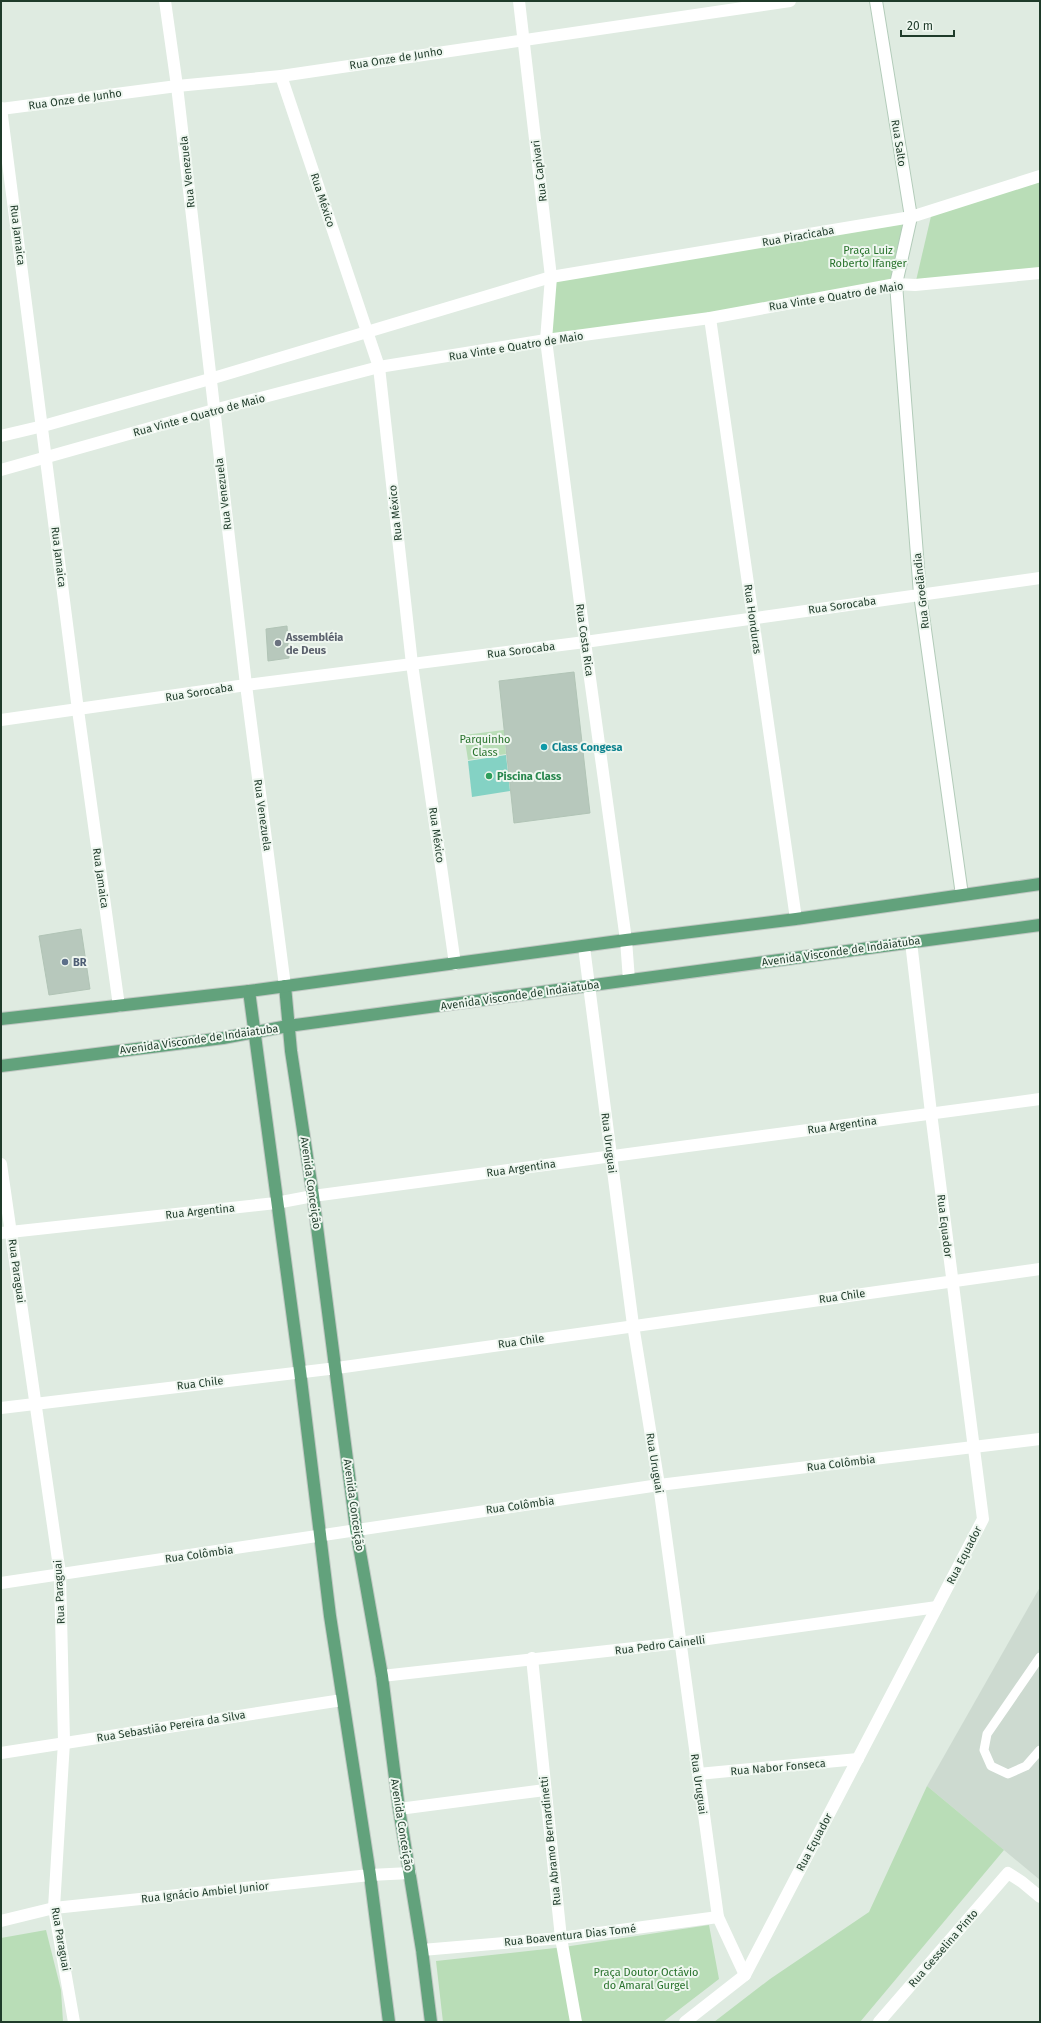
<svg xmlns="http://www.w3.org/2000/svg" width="1041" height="2023" font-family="'Fira Sans',sans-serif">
  <rect width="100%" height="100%" fill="#dfebe1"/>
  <path fill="#cddad0" d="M1040,1587V1880L927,1786Z"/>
  <g fill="#b9ddb7">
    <path d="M1040,176V273L915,285L932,212Z"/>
    <path d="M911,217L896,284L546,340L551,277Z"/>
    <path d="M504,730L506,754L468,760L464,735Z"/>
    <path d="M927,1786L1004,1850L860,2022H714L770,1979L869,1912Z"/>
    <path d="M709,1925L719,1979L663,2022H443L436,1961L564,1947Z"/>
    <path d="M46,1930L61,1990L63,2022H1V1938Z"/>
  </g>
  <path fill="#84d2c4" d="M506,755L510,791L472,797L468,761Z"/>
  <g fill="#b7c8bc" stroke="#b1c4b6">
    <path d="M287,626L289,658L268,661L266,629Z"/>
    <path d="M574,672L590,813L514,823L499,681Z"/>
    <path d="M81,929L90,989L49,995L39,936Z"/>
  </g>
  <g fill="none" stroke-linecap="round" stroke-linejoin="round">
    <g stroke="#b2cbb9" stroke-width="14">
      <path id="secondary" d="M876,1L911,217L896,284L920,594L962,895"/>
    </g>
    <g stroke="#c0c8c3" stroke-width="14">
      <g id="primary">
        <path d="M285,986L291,1051L313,1196L356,1529L382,1676L399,1809L422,1950L431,2022"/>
        <path d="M249,991L300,1371L330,1616L370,1875L389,2022"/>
        <path d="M1,1019L249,991L626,940L796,919L1040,884"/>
        <path d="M1,1066L223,1038L288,1026L1040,925"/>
      </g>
    </g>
    <path stroke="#fff" stroke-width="9" d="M1040,1657L987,1734L984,1750L991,1766L1008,1774L1026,1766L1040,1750"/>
    <g stroke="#fff" stroke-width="12">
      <path d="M165,1L177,86L246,685L285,986"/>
      <path d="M519,1L551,277L546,340L585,642L626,940L629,980"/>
      <path d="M281,76L379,367L412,664L455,964"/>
      <path d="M1,108L78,710L119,1006"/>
      <path d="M1,109L177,86L281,76L790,1"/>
      <path d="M710,318L796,919"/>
      <path d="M1,436L43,426L210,379L551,277L911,217L1040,176"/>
      <path d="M1,470L214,410L379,367L546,340L710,318L896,284L915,285L1040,273"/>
      <path d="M1,720L246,685L585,642L1040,578"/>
      <path d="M584,947L633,1325L659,1485L718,1917L745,1975"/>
      <path d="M1,1164L60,1574L64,1742L54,1908L74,2022"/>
      <path d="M1,1233L276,1203L313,1196L1040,1099"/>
      <path d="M1,1408L337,1368L1040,1269"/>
      <path d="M1,1583L659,1485L1040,1439"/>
      <path d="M532,1658L561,1938L576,2022"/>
      <path d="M382,1676L679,1643L937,1607"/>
      <path d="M1,1753L342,1700"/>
      <path d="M698,1774L858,1759"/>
      <path d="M399,1809L545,1790"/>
      <path d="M1,1921L54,1908L370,1875L410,1873"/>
      <path d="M422,1950L561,1938L718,1917"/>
      <path d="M685,2022L745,1975L983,1519L931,1113L911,942"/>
      <path d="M879,2022L1008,1873L1022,1882L1040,1897"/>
    </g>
    <use href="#secondary" stroke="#fff" stroke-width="12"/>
    <use href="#primary" stroke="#62a27c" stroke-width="12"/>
  </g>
  <circle fill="#6b7280" stroke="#eff7f0" stroke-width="1.5" cx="278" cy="643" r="4"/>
  <circle fill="#0f9aa8" stroke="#eff7f0" stroke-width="1.5" cx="544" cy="747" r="4"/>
  <circle fill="#2e9e5b" stroke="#eff7f0" stroke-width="1.5" cx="489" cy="776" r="4"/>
  <circle fill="#5c6f8a" stroke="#eff7f0" stroke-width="1.5" cx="65" cy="962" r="4"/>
  <g text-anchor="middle" stroke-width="4" stroke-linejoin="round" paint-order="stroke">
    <g font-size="11" fill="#1f3b2a" stroke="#eff7f0">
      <text transform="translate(396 58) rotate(-9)" y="4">Rua Onze de Junho</text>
      <text transform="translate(75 99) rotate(-8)" y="4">Rua Onze de Junho</text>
      <text transform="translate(899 143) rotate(81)" y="4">Rua Salto</text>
      <text transform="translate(539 171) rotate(-97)" y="4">Rua Capivari</text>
      <text transform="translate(187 172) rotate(-96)" y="4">Rua Venezuela</text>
      <text transform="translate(323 200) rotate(72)" y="4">Rua México</text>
      <text transform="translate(18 235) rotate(83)" y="4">Rua Jamaica</text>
      <text transform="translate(798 236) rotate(-10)" y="4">Rua Piracicaba</text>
      <text transform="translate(836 296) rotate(-9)" y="4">Rua Vinte e Quatro de Maio</text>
      <text transform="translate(516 346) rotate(-9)" y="4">Rua Vinte e Quatro de Maio</text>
      <text transform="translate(199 415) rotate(-15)" y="4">Rua Vinte e Quatro de Maio</text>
      <text transform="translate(223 494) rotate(-97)" y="4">Rua Venezuela</text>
      <text transform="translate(395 513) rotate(-96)" y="4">Rua México</text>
      <text transform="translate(59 557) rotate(83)" y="4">Rua Jamaica</text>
      <text transform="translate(921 591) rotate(-96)" y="4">Rua Groelândia</text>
      <text transform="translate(842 605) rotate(-8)" y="4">Rua Sorocaba</text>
      <text transform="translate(753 619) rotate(82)" y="4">Rua Honduras</text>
      <text transform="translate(585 640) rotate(82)" y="4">Rua Costa Rica</text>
      <text transform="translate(521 650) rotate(-7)" y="4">Rua Sorocaba</text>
      <text transform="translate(199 692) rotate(-9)" y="4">Rua Sorocaba</text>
      <text transform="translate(263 815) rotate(82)" y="4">Rua Venezuela</text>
      <text transform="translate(437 835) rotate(82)" y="4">Rua México</text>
      <text transform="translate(101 878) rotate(82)" y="4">Rua Jamaica</text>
      <text transform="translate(841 951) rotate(-8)" y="4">Avenida Visconde de Indaiatuba</text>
      <text transform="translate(520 995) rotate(-8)" y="4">Avenida Visconde de Indaiatuba</text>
      <text transform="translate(199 1039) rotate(-8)" y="4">Avenida Visconde de Indaiatuba</text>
      <text transform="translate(842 1125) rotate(-8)" y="4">Rua Argentina</text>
      <text transform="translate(609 1143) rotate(83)" y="4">Rua Uruguai</text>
      <text transform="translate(521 1168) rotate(-8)" y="4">Rua Argentina</text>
      <text transform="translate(311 1183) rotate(82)" y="4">Avenida Conceição</text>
      <text transform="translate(200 1211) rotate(-6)" y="4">Rua Argentina</text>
      <text transform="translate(945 1226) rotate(83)" y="4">Rua Equador</text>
      <text transform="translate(17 1271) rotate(82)" y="4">Rua Paraguai</text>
      <text transform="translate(842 1296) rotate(-8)" y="4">Rua Chile</text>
      <text transform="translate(521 1341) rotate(-8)" y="4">Rua Chile</text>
      <text transform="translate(200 1383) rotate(-7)" y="4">Rua Chile</text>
      <text transform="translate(655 1463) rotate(81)" y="4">Rua Uruguai</text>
      <text transform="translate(841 1463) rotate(-7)" y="4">Rua Colômbia</text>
      <text transform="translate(354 1505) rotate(82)" y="4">Avenida Conceição</text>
      <text transform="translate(520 1505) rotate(-8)" y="4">Rua Colômbia</text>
      <text transform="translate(199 1554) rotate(-8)" y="4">Rua Colômbia</text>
      <text transform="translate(964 1555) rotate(-63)" y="4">Rua Equador</text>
      <text transform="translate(59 1592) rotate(-93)" y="4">Rua Paraguai</text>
      <text transform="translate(660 1645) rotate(-7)" y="4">Rua Pedro Cainelli</text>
      <text transform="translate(171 1726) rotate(-9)" y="4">Rua Sebastião Pereira da Silva</text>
      <text transform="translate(778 1767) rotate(-5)" y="4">Rua Nabor Fonseca</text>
      <text transform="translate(699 1784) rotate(82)" y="4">Rua Uruguai</text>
      <text transform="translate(402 1825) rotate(81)" y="4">Avenida Conceição</text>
      <text transform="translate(550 1841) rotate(-96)" y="4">Rua Abramo Bernardinetti</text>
      <text transform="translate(814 1842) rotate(-62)" y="4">Rua Equador</text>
      <text transform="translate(205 1892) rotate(-6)" y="4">Rua Ignácio Ambiel Junior</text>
      <text transform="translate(570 1935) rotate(-6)" y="4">Rua Boaventura Dias Tomé</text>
      <text transform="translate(61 1939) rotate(80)" y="4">Rua Paraguai</text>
      <text transform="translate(943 1948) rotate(-49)" y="4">Rua Gesselina Pinto</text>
    </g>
    <g font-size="11" fill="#29732d" stroke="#eff7f0">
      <text x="868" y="254">Praça Luiz<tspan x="868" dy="13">Roberto Ifanger</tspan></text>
      <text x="485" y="743">Parquinho<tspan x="485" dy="13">Class</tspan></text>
      <text x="646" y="1976">Praça Doutor Octávio<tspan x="646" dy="13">do Amaral Gurgel</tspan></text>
    </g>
    <g font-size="11" font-weight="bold" fill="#5b616d" stroke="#eff7f0" text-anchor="start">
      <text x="286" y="641">Assembléia<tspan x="286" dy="13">de Deus</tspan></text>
    </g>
    <g font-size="11" font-weight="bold" fill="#0d838f" stroke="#eff7f0" text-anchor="start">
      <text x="552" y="751">Class Congesa</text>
    </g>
    <g font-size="11" font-weight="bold" fill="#27864d" stroke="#eff7f0" text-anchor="start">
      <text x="497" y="780">Piscina Class</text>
    </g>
    <g font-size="11" font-weight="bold" fill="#4e5e75" stroke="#eff7f0" text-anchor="start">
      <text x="73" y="966">BR</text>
    </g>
  </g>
  <rect width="1041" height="2023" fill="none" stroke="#1f3b2a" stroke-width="4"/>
  <path d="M901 30v6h53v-6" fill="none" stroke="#1f3b2a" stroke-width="2"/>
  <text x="907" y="30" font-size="12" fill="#1f3b2a" stroke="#eff7f0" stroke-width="3" paint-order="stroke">20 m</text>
</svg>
